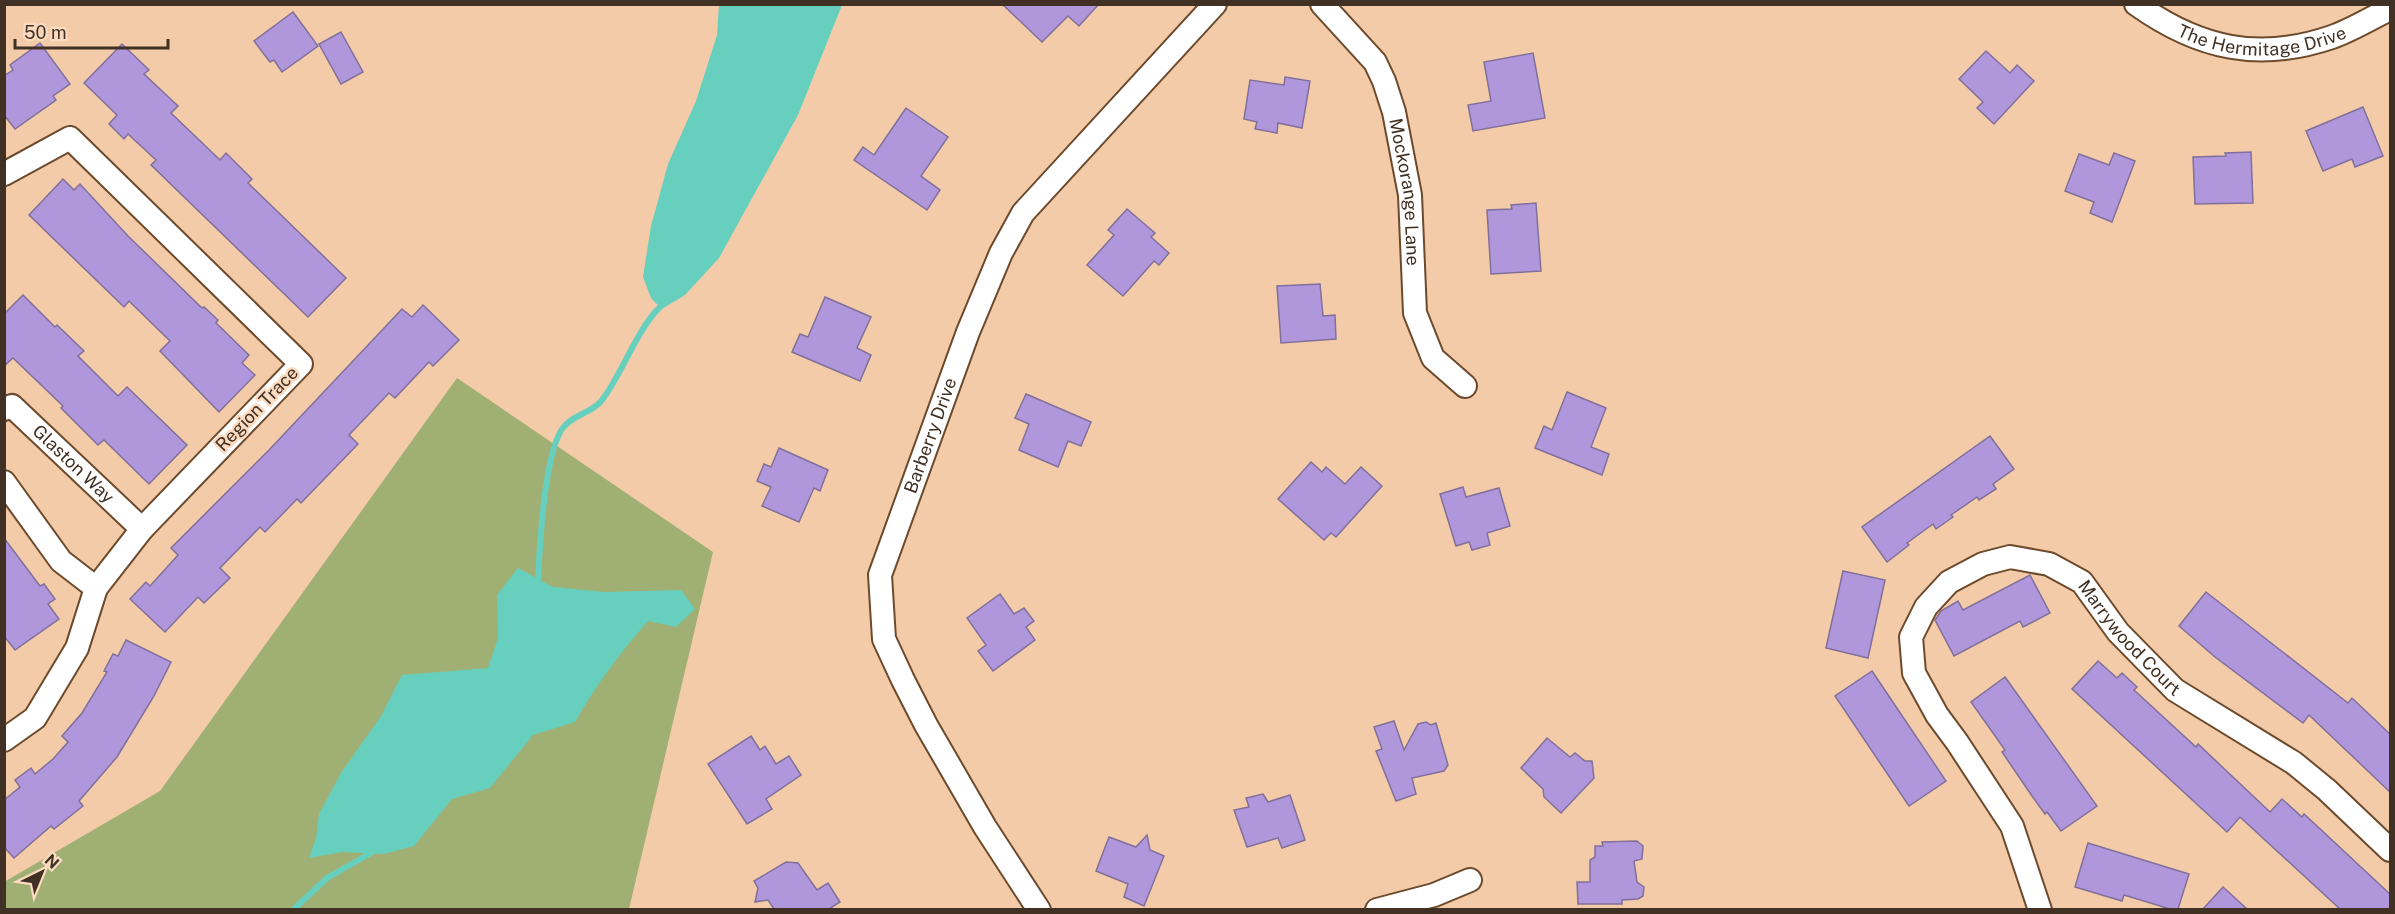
<svg xmlns="http://www.w3.org/2000/svg" width="2395" height="914" font-family="'Public Sans',sans-serif">
  <rect width="100%" height="100%" fill="#f4cba9"/>
  <path fill="#a0b074" d="M457,378L713,552L629,909L5,910L4,882L160,791Z"/>
  <g fill="#66cfbe">
    <path d="M719,5H842L798,115L719,258L685,295L662,309L651,298L643,277L651,226L668,164L696,101L717,35Z"/>
    <path d="M518,568L553,587L605,592L681,590L695,609L676,627L648,621C619,654 597,684 575,722L533,735L490,788L452,799L414,846L384,854L342,852L309,858L316,838L319,814L341,773L381,716L402,675L488,668L498,638L497,595Z"/>
  </g>
  <g fill="none" stroke-linecap="round" stroke-linejoin="round">
    <g stroke="#66cfbe" stroke-width="6">
      <path d="M538,579C540,544 544,457 562,429C571,415 593,413 602,400C622,374 637,329 660,307"/>
      <path d="M293,910L327,878L371,853"/>
    </g>
  </g>
  <g fill="#b096db" stroke="#80709a" stroke-width="1.5">
    <path d="M1002,4H1099L1079,26L1068,16L1042,42Z"/>
    <path d="M293,12L318,46L282,72L274,60L270,62L254,41Z"/>
    <path d="M341,32L363,72L341,84L319,44Z"/>
    <path d="M40,43L70,84L53,96L56,100L15,129L4,115V76L13,70L10,65Z"/>
    <path d="M122,44L149,70L144,74L178,106L171,113L220,160L226,153L252,179L248,183L346,278L308,317L151,165L156,160L128,134L124,139L109,124L117,115L84,83Z"/>
    <path d="M1986,51L2010,73L2017,65L2034,81L1994,124L1977,108L1983,102L1959,79Z"/>
    <path d="M1533,53L1545,118L1473,131L1468,105L1491,101L1484,62Z"/>
    <path d="M1285,77L1310,81L1302,128L1278,123L1277,133L1255,129L1257,122L1244,119L1250,80L1284,85Z"/>
    <path d="M2363,107L2383,156L2355,167L2352,159L2323,171L2306,131Z"/>
    <path d="M906,108L948,137L921,176L940,190L927,210L854,160L863,147L874,155Z"/>
    <path d="M2251,152L2253,203L2195,204L2193,157L2226,156L2225,153Z"/>
    <path d="M2114,153L2135,161L2112,222L2090,213L2094,202L2065,191L2079,154L2109,165Z"/>
    <path d="M63,179L74,190L80,184L128,236L202,308L204,307L218,320L216,323L249,355L242,363L255,375L219,412L160,351L170,341L129,301L124,307L29,215Z"/>
    <path d="M1536,203L1541,271L1491,274L1487,210L1512,209L1511,205Z"/>
    <path d="M1127,209L1155,233L1151,237L1169,253L1159,265L1154,261L1123,296L1087,265L1114,235L1108,230Z"/>
    <path d="M1320,284L1323,316L1335,315L1336,339L1281,343L1277,286Z"/>
    <path d="M23,295L55,327L57,325L84,351L78,356L118,396L127,387L187,445L149,484L104,440L98,445L61,408L63,406L13,358L4,366V314Z"/>
    <path d="M825,297L871,317L857,348L871,355L860,381L792,352L800,334L808,337Z"/>
    <path d="M423,305L459,340L433,366L429,362L395,398L389,393L349,435L358,444L301,503L297,499L265,532L260,527L220,568L230,578L204,603L198,597L165,632L130,599L146,582L150,586L178,555L171,548L269,450L402,309L412,317Z"/>
    <path d="M1567,392L1606,408L1591,447L1609,454L1602,475L1535,448L1544,426L1552,430Z"/>
    <path d="M1026,394L1091,422L1081,446L1068,441L1058,467L1019,450L1029,424L1015,418Z"/>
    <path d="M1990,436L2014,469L1993,484L1996,489L1979,500L1977,497L1951,515L1953,517L1936,529L1933,524L1907,543L1909,545L1887,562L1862,527Z"/>
    <path d="M779,448L828,470L820,491L814,488L799,522L762,506L771,487L757,481L764,464L771,467Z"/>
    <path d="M1311,462L1322,472L1326,467L1345,484L1361,467L1382,486L1336,537L1331,533L1324,540L1278,499Z"/>
    <path d="M1463,487L1466,497L1499,488L1510,526L1487,533L1490,545L1472,550L1469,542L1456,546L1440,494Z"/>
    <path d="M4,538L40,586L44,584L55,599L48,604L59,619L15,650L4,636Z"/>
    <path d="M1843,571L1885,580L1868,658L1826,648Z"/>
    <path d="M2030,575L2050,613L2023,627L2020,621L1954,656L1935,620L1941,611L1958,601L1963,610Z"/>
    <path d="M2206,592L2348,703L2352,698L2391,735V793L2309,715L2303,723L2215,657L2179,626Z"/>
    <path d="M1000,594L1014,614L1024,608L1034,621L1026,627L1035,640L993,671L978,651L986,645L967,618Z"/>
    <path d="M126,640L171,662L154,696L117,757L79,801L83,806L54,829L51,826L14,858L4,847V800L20,787L15,780L31,768L35,774L53,759L68,742L62,736L82,713L107,672L104,671L113,654L118,656Z"/>
    <path d="M2098,661L2117,678L2122,673L2137,687L2134,690L2196,747L2198,744L2270,812L2282,799L2302,817L2304,814L2391,895V909H2340L2240,817L2227,832L2072,689Z"/>
    <path d="M1872,671L1946,781L1909,806L1835,696Z"/>
    <path d="M2005,677L2097,806L2061,831L2047,812L2045,814L2032,796L2002,752L2005,750L1971,702Z"/>
    <path d="M1394,721L1404,750L1418,724L1426,722L1431,725L1436,723L1448,765L1444,771L1412,778L1416,794L1396,801L1376,751L1382,749L1374,727Z"/>
    <path d="M751,736L760,750L765,746L776,764L789,756L801,775L766,799L772,809L747,824L708,764Z"/>
    <path d="M1547,738L1570,757L1575,753L1585,761H1592L1594,778L1561,813L1544,797L1543,789L1521,768Z"/>
    <path d="M1263,794L1268,802L1290,795L1305,840L1282,848L1278,838L1247,847L1234,810L1249,807L1246,798Z"/>
    <path d="M1147,835L1150,850L1164,856L1144,906L1124,897L1128,884L1096,871L1109,837L1136,847Z"/>
    <path d="M1637,841L1643,846L1642,859L1634,861L1637,882L1644,887L1643,896L1638,899L1622,900V904H1578L1577,882H1590V860L1595,857V846H1603L1602,842Z"/>
    <path d="M2088,843L2189,874L2178,909H2170L2124,895L2122,901L2075,887Z"/>
    <path d="M786,862L798,863L817,890L828,883L840,902L829,909H774L768,900L755,902L758,888L754,881Z"/>
    <path d="M2223,887L2247,909H2203Z"/>
  </g>
  <g fill="none" stroke-linecap="round" stroke-linejoin="round">
    <g stroke="#6c4a2c" stroke-width="26">
      <g id="minor">
        <path id="s1" d="M1322,4L1375,62L1384,81L1394,112L1410,195L1415,313L1433,358L1465,386"/>
        <path id="s2" d="M2136,4C2199,49 2259,62 2332,37C2352,30 2371,18 2390,9"/>
        <path d="M4,174L70,138L301,364L142,529L96,588L77,648L35,718L4,740"/>
        <path id="s3" d="M4,409L12,406L142,529"/>
        <path d="M4,482L61,561L96,588"/>
        <path id="s4" d="M1039,910L985,827L926,725L903,680L884,639L880,575L968,332L1001,253L1023,213L1215,4"/>
        <path d="M1377,910L1434,895L1470,880"/>
        <path id="s5" d="M2040,910L2012,826L1957,742L1937,715L1914,673L1911,637L1926,607L1949,582L1983,564L2010,557L2049,564L2082,582L2118,632L2175,690L2294,763L2327,790L2390,850"/>
      </g>
    </g>
    <use href="#minor" stroke="#fff" stroke-width="22"/>
  </g>
  <g text-anchor="middle" stroke-width="5" stroke-linejoin="round" paint-order="stroke">
    <g font-size="18" fill="#413124" stroke="#fbdabf">
      <text dy="6" stroke="none"><textPath href="#s2" startOffset="136">The Hermitage Drive</textPath></text>
      <text dy="6" stroke="none"><textPath href="#s1" startOffset="213">Mockorange Lane</textPath></text>
      <text transform="translate(257 409) rotate(-46)" y="6">Region Trace</text>
      <text dy="6" stroke="none"><textPath href="#s4" startOffset="525">Barberry Drive</textPath></text>
      <text dy="6" stroke="none"><textPath href="#s3" startOffset="93">Glaston Way</textPath></text>
      <text dy="6" stroke="none"><textPath href="#s5" startOffset="591">Marrywood Court</textPath></text>
    </g>
  </g>
  <rect width="2395" height="914" fill="none" stroke="#413124" stroke-width="12"/>
  <g transform="translate(42 872) rotate(43)" stroke="#fbdabf" stroke-width="4.5" paint-order="stroke">
  <path d="M0-4.5L10 22L0 15L-10 22Z" fill="#413124"/>
  <text y="-9" font-size="16" font-weight="bold" text-anchor="middle" fill="#413124">N</text>
  </g>
  <path d="M15 39v9h153v-9" fill="none" stroke="#413124" stroke-width="3"/>
  <text x="24" y="39" font-size="18" fill="#413124" stroke="#fbdabf" stroke-width="4.5" paint-order="stroke">50 m</text>
</svg>
